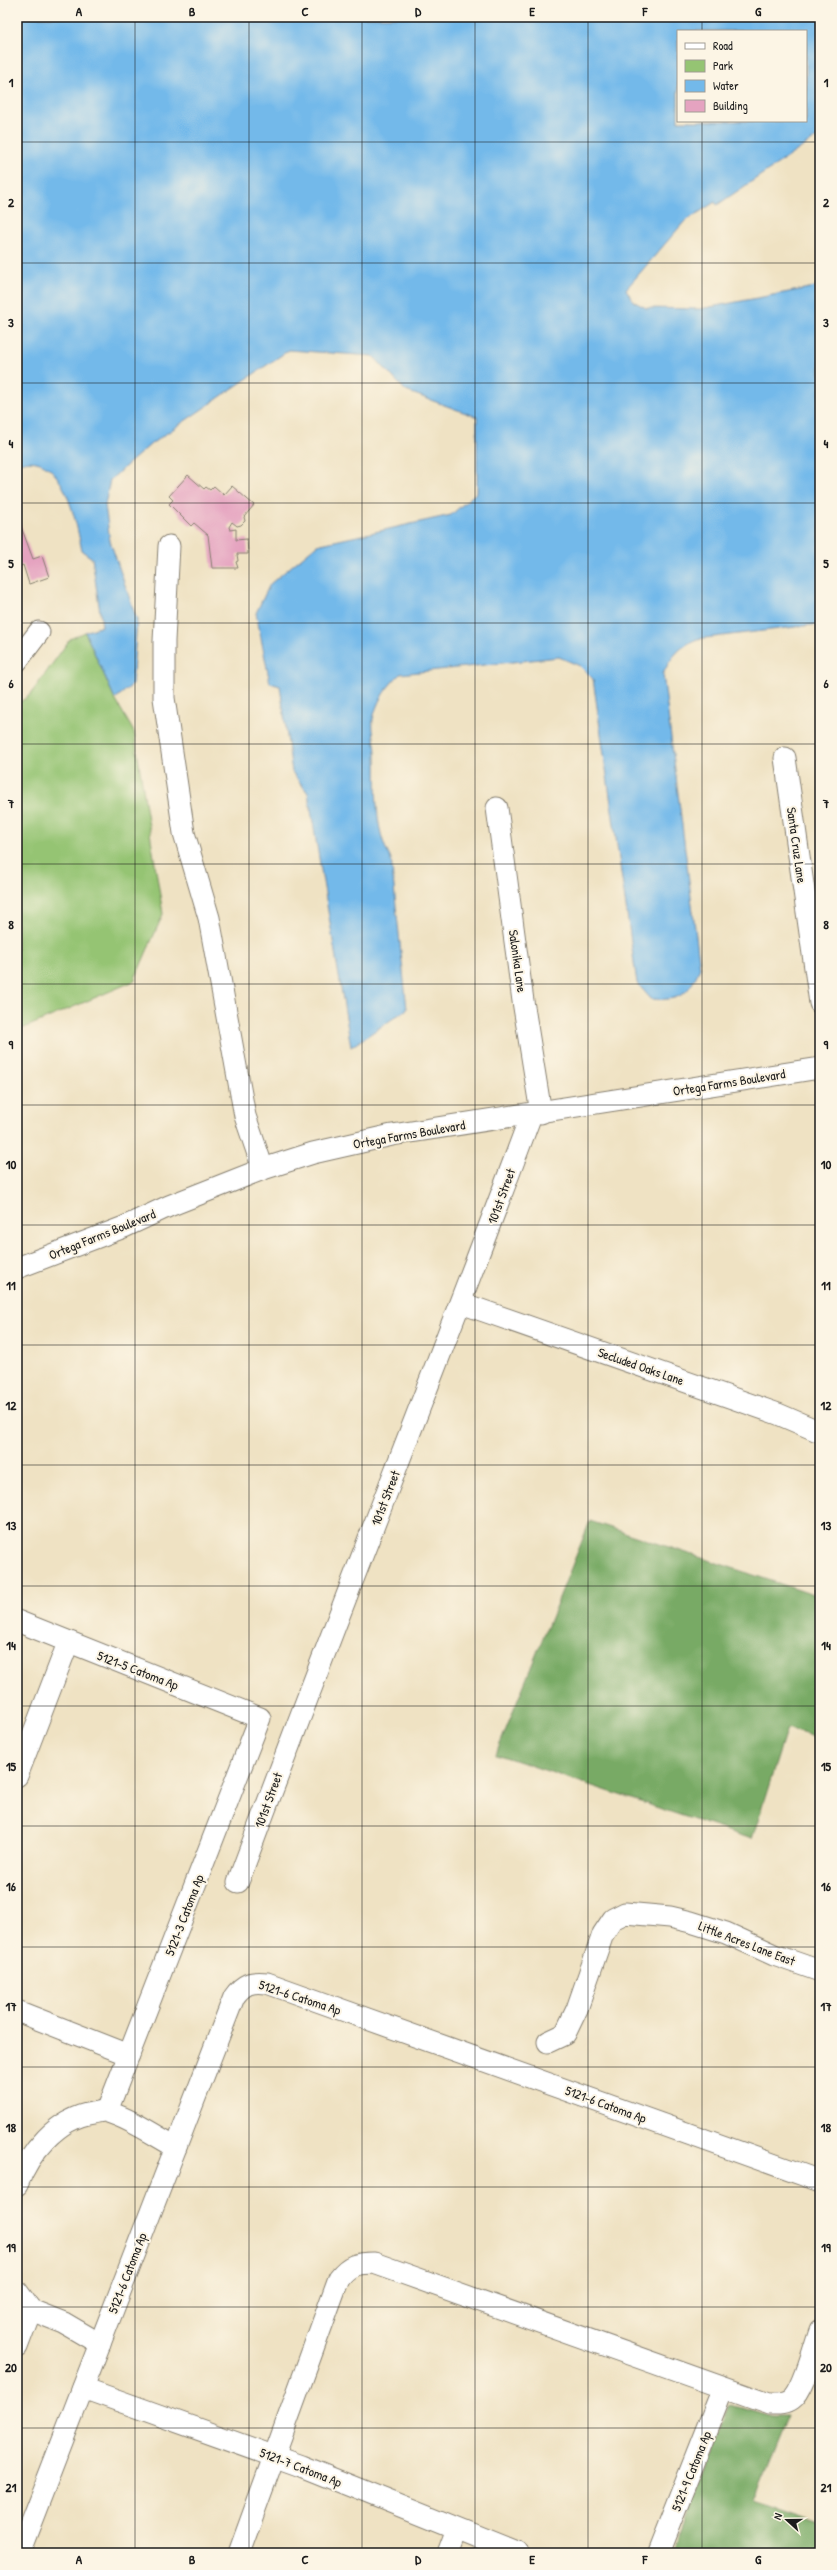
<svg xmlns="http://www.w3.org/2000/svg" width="837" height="2570" font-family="'Patrick Hand',sans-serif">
  <rect width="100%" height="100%" fill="#fcf5e5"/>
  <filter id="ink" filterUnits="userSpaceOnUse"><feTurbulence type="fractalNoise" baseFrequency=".025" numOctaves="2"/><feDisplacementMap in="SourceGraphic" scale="8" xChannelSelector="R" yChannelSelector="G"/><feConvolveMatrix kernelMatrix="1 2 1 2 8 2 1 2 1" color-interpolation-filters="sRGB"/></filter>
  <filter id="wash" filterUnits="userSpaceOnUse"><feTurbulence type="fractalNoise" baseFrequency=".012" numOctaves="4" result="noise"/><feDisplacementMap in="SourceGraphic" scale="16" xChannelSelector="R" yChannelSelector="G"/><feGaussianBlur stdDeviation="0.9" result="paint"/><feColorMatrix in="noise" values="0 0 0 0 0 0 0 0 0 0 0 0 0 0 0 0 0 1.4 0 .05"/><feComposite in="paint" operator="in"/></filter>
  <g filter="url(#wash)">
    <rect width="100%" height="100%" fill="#efe2c3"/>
    <path fill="#95c473" stroke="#587048" d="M85,632L115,699L134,732L163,914L134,981L17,1031V704L30,695L70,639Z"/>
    <g fill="#78aa65" stroke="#4a6340">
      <path d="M590,1521L820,1597V1739L787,1728L752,1839L496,1754Z"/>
      <path d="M730,2404L772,2416H788L754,2500L820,2523V2553H673Z"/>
    </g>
    <path fill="#73b9ea" stroke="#486a83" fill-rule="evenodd" d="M17,17H820V135L717,205L715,202L684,222L626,289L633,301L646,308L700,309L820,286V624L697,639C679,647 671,657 663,674L700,968C688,995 681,1001 651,999L637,983L593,679L580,666L559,657L400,674C387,687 379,697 374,715C370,726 376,742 376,754C377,789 373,828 391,859L407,1009L351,1047L308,793L292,772L280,686L270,683L256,613L270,584L317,545L451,515L477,492V417L406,391L373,356L289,350L151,444L110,480L105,505L110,541L137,620L132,685L115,699L85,632L102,626L92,558L82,551C76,522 63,446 17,464ZM678,31H806V121H678Z"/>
    <g id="blocks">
      <g fill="#e5a3c0">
        <path d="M188,475L204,489L206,487L210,490L214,486L224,495L232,486L254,505L244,517L245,521L241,525L237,526L232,522L229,527L230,530L236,529V540L247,539L248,554H237L238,561L236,562L238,568H212L208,535L194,523L191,526L169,504L173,500L169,496Z"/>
        <path d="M19,521L33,559L42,556L49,577L29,584L23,565L18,567L19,570L17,571V522Z"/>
      </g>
    </g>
  </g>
  <g filter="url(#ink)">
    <use href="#blocks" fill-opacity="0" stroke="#867f70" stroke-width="1"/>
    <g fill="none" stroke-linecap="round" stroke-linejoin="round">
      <g stroke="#867f70" stroke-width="23">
        <g id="minor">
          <path d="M169,546L164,641V698L184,833L209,918L245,1116L263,1169"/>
          <path d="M17,661L39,632"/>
          <path d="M785,758L820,1003"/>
          <path d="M497,808L523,1001L541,1113"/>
          <path d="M17,1268L124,1227L169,1206L263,1169L313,1153L392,1135L820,1068"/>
          <path d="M461,1303L778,1414L820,1432"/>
          <path d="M17,1621L260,1718L107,2111"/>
          <path d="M17,1776L68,1643"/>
          <path d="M238,1882C333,1625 436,1371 531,1115"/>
          <path d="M17,2011L129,2055"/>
          <path d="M548,2042L565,2034L577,2009L603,1934L613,1919L625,1913L670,1917L691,1922L726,1933L774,1955L820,1971"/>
          <path d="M17,2185C29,2153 57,2118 93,2113C98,2112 104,2110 108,2112C131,2119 154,2135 176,2147"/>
          <path d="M17,2291L31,2310L64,2323L100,2344"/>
          <path d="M17,2347L31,2310"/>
          <path d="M83,2388L301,2466L517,2553"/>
          <path d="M19,2553L234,1997C243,1984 251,1981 267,1983L820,2181"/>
          <path d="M239,2553L339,2278C349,2265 357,2263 374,2263L769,2404C777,2404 784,2405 791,2400C804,2391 814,2347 820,2331"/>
          <path d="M446,2553L455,2529"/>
          <path d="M658,2553L723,2388"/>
        </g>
      </g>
      <use href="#minor" stroke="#fff" stroke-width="21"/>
    </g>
  </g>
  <path fill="none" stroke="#1c1c1c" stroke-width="1" stroke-opacity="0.55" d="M135,17V2553M249,17V2553M362,17V2553M475,17V2553M588,17V2553M702,17V31M702,121V2553M17,142H820M17,263H820M17,383H820M17,503H820M17,623H820M17,744H820M17,864H820M17,984H820M17,1105H820M17,1225H820M17,1345H820M17,1465H820M17,1586H820M17,1706H820M17,1826H820M17,1947H820M17,2067H820M17,2187H820M17,2307H820M17,2428H820"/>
  <g text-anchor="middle" stroke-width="4" stroke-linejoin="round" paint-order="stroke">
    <g font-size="13" fill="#1c1c1c" stroke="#fcf5e5">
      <text transform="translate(797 845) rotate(82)" y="5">Santa Cruz Lane</text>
      <text transform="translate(518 961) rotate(82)" y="5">Salonika Lane</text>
      <text transform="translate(729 1082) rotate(-9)" y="5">Ortega Farms Boulevard</text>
      <text transform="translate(409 1134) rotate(-10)" y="5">Ortega Farms Boulevard</text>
      <text transform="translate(501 1196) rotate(-70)" y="5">101st Street</text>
      <text transform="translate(102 1234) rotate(-22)" y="5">Ortega Farms Boulevard</text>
      <text transform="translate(641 1366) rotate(19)" y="5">Secluded Oaks Lane</text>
      <text transform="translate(385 1498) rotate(-69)" y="5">101st Street</text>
      <text transform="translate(138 1670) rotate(21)" y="5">5121-5 Catoma Ap</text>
      <text transform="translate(268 1800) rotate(-70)" y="5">101st Street</text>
      <text transform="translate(184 1915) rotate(-69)" y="5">5121-3 Catoma Ap</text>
      <text transform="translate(747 1943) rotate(21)" y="5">Little Acres Lane East</text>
      <text transform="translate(300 1997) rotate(18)" y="5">5121-6 Catoma Ap</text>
      <text transform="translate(606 2104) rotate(20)" y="5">5121-6 Catoma Ap</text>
      <text transform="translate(127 2273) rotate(-69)" y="5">5121-6 Catoma Ap</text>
      <text transform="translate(301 2467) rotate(21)" y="5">5121-7 Catoma Ap</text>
      <text transform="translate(691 2471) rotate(-68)" y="5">5121-9 Catoma Ap</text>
    </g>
  </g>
  <rect width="837" height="2570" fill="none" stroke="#fcf5e5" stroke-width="44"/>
  <rect x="677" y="30" width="130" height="92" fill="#fcf5e5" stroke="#a29e95"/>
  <rect x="685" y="43" width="20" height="6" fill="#ffffff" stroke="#a29e95"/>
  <text x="713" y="50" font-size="12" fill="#1c1c1c">Road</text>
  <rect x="685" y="60" width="20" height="12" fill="#95c473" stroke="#a29e95"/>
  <text x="713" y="70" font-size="12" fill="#1c1c1c">Park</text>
  <rect x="685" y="80" width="20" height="12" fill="#73b9ea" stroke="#a29e95"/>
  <text x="713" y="90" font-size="12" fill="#1c1c1c">Water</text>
  <rect x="685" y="100" width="20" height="12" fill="#e5a3c0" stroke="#a29e95"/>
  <text x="713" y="110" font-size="12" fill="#1c1c1c">Building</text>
  <g transform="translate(787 2520) rotate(291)" stroke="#fcf5e5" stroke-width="3" paint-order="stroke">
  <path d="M0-3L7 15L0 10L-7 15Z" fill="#1c1c1c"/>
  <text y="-6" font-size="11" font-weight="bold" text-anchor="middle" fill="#1c1c1c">N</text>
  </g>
  <rect x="22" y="22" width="793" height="2526" fill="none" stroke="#1c1c1c" stroke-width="1.5"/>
  <g font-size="13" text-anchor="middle" font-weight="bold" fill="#1c1c1c">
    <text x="79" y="16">A</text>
    <text x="192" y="16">B</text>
    <text x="305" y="16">C</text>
    <text x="418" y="16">D</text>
    <text x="532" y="16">E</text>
    <text x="645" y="16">F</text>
    <text x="758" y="16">G</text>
    <text x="11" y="87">1</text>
    <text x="826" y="87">1</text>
    <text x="11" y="207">2</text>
    <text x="826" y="207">2</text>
    <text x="11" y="327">3</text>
    <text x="826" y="327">3</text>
    <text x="11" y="448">4</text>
    <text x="826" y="448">4</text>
    <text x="11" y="568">5</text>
    <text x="826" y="568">5</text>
    <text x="11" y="688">6</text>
    <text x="826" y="688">6</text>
    <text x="11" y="808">7</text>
    <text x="826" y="808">7</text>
    <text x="11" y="929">8</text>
    <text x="826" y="929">8</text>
    <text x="11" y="1049">9</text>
    <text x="826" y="1049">9</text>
    <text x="11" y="1169">10</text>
    <text x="826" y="1169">10</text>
    <text x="11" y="1290">11</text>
    <text x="826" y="1290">11</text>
    <text x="11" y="1410">12</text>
    <text x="826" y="1410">12</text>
    <text x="11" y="1530">13</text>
    <text x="826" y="1530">13</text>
    <text x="11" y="1650">14</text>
    <text x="826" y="1650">14</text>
    <text x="11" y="1771">15</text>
    <text x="826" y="1771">15</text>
    <text x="11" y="1891">16</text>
    <text x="826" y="1891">16</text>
    <text x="11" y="2011">17</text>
    <text x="826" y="2011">17</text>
    <text x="11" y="2132">18</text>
    <text x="826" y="2132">18</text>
    <text x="11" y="2252">19</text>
    <text x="826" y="2252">19</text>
    <text x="11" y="2372">20</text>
    <text x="826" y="2372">20</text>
    <text x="11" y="2492">21</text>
    <text x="826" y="2492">21</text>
    <text x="79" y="2564">A</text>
    <text x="192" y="2564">B</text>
    <text x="305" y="2564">C</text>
    <text x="418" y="2564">D</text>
    <text x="532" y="2564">E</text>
    <text x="645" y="2564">F</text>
    <text x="758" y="2564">G</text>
  </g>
</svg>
